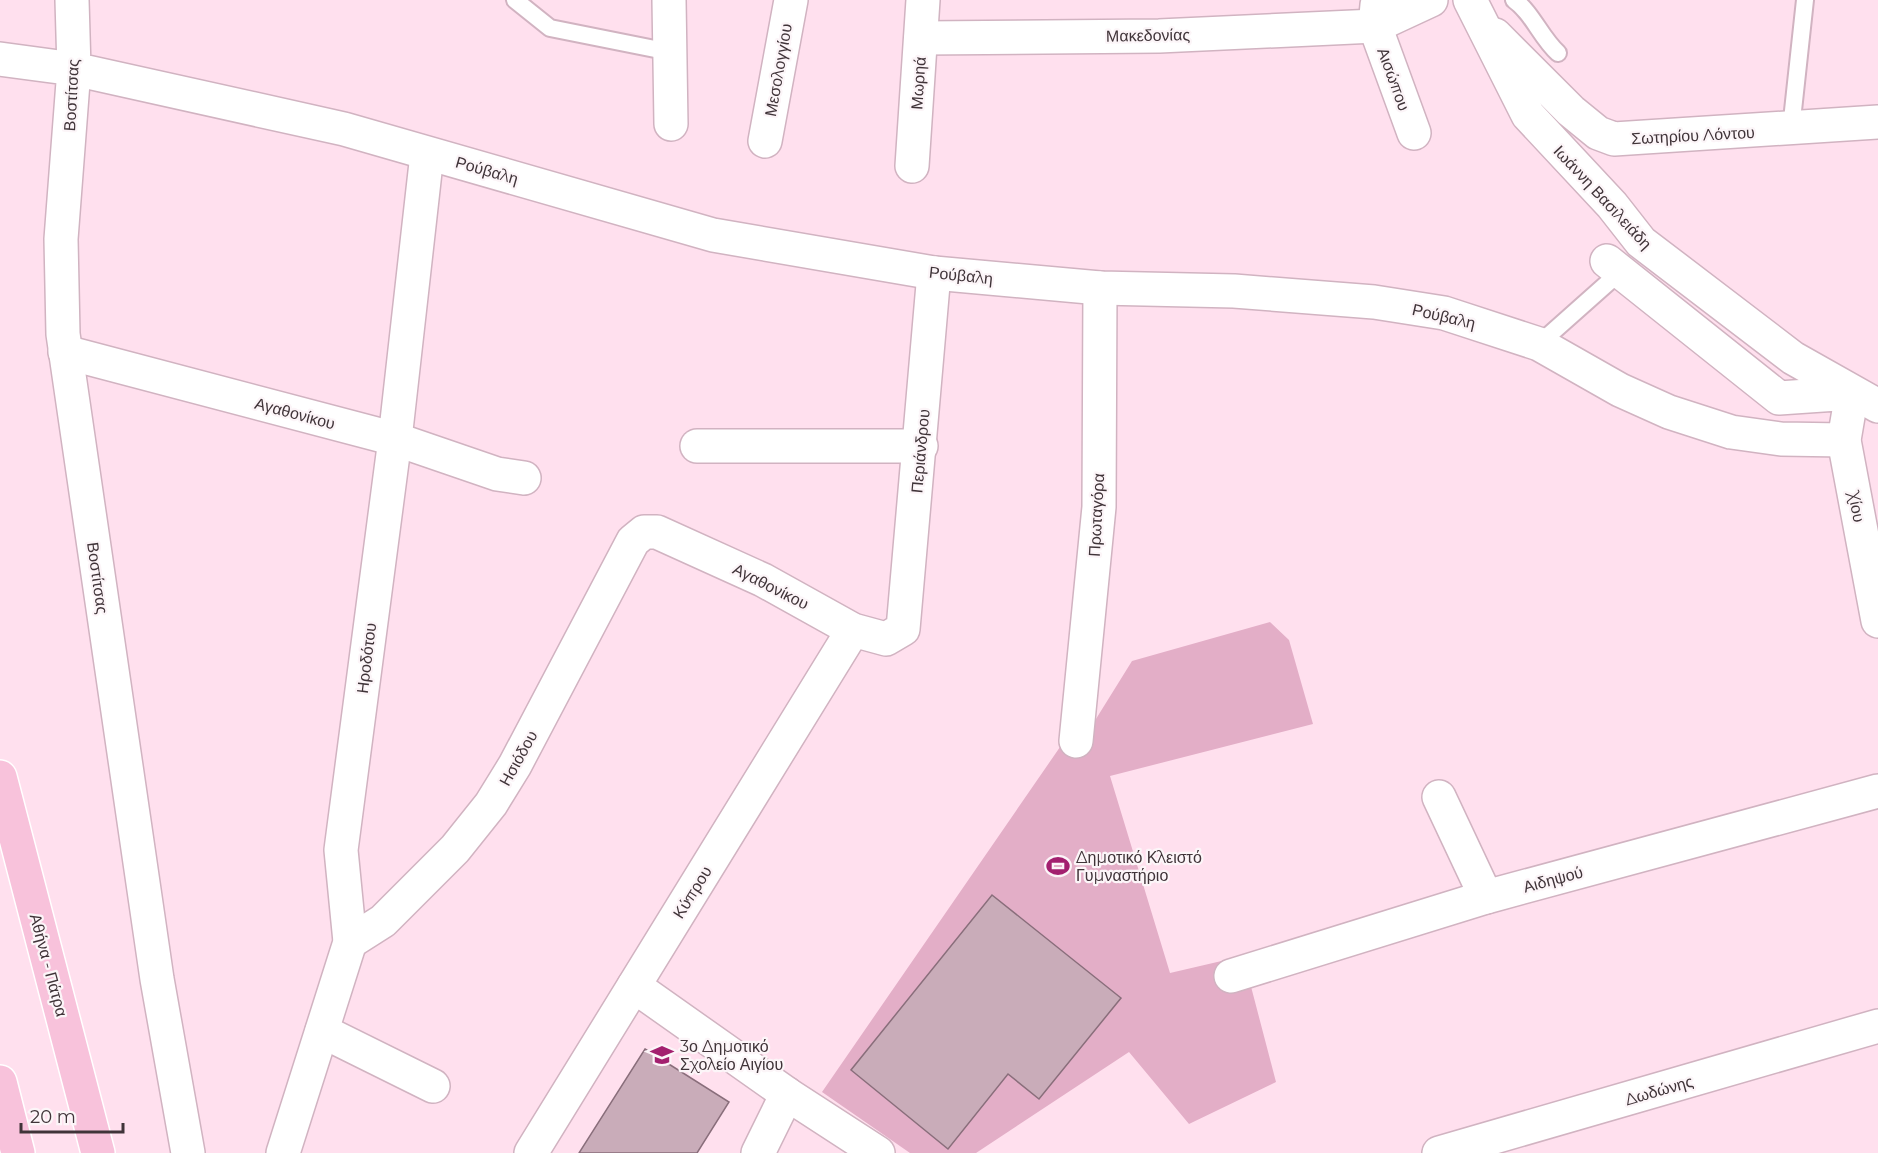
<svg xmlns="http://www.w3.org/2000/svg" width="1878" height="1153" font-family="Montserrat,sans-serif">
  <rect width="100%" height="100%" fill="#ffe0ee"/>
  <path fill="#e3aec7" d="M1270,622L1289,640L1313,724L1110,776L1170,973L1243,956L1276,1082L1189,1124L1129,1052L976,1153H910L822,1092L1069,734L1086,735L1132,661Z"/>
  <g fill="#c9acb9" stroke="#896e7b" stroke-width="1.5">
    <path d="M992,895L1121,998L1039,1099L1008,1074L948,1149L851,1070Z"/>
    <path d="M645,1049L729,1102L697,1153H579Z"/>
  </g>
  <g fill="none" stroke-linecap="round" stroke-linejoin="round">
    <g stroke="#d1b3c1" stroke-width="20">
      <g id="lane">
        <path d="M515,0L550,28L670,52"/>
        <path d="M1514,0C1532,12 1541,38 1558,53"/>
        <path d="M1791,129L1805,0"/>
        <path d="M1539,344L1620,272"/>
      </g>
    </g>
    <g stroke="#d1b3c1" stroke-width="36">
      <g id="street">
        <path d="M72,0L74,69L344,129L713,235L934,273L1100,288L1234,291L1374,302L1444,313L1539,344L1620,390L1669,412L1731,432L1781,439L1844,440"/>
        <path d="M669,0L671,124"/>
        <path d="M1470,0L1528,115L1612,205L1641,242L1793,358L1878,406"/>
        <path d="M1377,5L1375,26L1414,133"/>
        <path d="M1495,35L1571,111L1598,133L1614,139L1878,122"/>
        <path d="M921,38L1159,36L1375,26L1431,0"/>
        <path d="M765,141L791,0"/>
        <path d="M912,166L923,0"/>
        <path d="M1607,261L1779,398L1852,393L1844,440L1878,621"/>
        <path d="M65,352L395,439L497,474L524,478"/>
        <path d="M697,446H921"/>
        <path d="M1076,741L1099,507L1100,288"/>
        <path d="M1439,797L1486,897"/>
        <path d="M350,942L383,921L455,849L491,804L515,765L633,541L644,532H657L763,580L853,630L886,639L903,629L934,273"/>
        <path d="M1231,976L1486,897L1878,791"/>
        <path d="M634,986L787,1094L878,1153"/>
        <path d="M322,1031L433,1086"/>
        <path d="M283,1153L350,942L341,850L395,439L427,154"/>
        <path d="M531,1153L853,630"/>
        <path d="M758,1153L787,1094"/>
        <path d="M1439,1153L1878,1026"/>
      </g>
    </g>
    <g stroke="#d1b3c1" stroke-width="36">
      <path id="secondary" d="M0,59L74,69L61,239L63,334L157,979L188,1153"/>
    </g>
    <g stroke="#fff" stroke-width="36">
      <g id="highway">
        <path d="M0,777L98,1153"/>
        <path d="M0,1082L18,1153"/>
      </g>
    </g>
    <use href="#lane" stroke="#fff" stroke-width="16"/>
    <use href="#street" stroke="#fff" stroke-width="33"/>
    <use href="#secondary" stroke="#fff" stroke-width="33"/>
    <use href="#highway" stroke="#f8c2db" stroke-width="33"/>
  </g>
  <defs>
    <g id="stadium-bare" transform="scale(1.8)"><path d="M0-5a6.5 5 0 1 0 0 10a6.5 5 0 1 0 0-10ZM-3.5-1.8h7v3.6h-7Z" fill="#a3206f" stroke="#fcf5f8" stroke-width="2.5" paint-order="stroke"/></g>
    <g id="school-bare" transform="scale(1.8)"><path d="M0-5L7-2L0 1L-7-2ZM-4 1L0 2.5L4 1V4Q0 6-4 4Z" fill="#a3206f" stroke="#fcf5f8" stroke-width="2.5" paint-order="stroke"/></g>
  </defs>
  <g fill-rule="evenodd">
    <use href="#stadium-bare" x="1058" y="866"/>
    <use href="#school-bare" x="662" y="1055"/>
  </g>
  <g text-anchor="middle" stroke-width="4.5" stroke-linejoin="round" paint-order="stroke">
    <g font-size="16" fill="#403439" stroke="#fcf5f8">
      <text transform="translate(1148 35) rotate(-1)" y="6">Μακεδονίας</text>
      <text transform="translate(778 70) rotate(-80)" y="6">Μεσολογγίου</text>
      <text transform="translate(1394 79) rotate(70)" y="6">Αισώπου</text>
      <text transform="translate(918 83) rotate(-86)" y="6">Μωρηά</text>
      <text transform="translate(71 95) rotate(-87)" y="6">Βοστίτσας</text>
      <text transform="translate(1693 135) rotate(-3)" y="6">Σωτηρίου Λόντου</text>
      <text transform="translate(487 170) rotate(16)" y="6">Ρούβαλη</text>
      <text transform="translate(1603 197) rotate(47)" y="6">Ιωάννη Βασιλειάδη</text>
      <text transform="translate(961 275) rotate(6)" y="6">Ρούβαλη</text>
      <text transform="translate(1444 316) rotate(13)" y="6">Ρούβαλη</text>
      <text transform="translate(295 413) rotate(15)" y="6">Αγαθονίκου</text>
      <text transform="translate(920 451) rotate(-85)" y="6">Περιάνδρου</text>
      <text transform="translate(1857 507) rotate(79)" y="6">Χίου</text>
      <text transform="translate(1096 515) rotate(-87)" y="6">Πρωταγόρα</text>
      <text transform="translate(98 578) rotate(82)" y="6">Βοστίτσας</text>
      <text transform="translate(771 586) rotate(27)" y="6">Αγαθονίκου</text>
      <text transform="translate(366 658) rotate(-83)" y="6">Ηροδότου</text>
      <text transform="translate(518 758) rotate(-61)" y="6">Ησιόδου</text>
      <text transform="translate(1553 879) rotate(-15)" y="6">Αιδηψού</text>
      <text transform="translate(692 892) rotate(-58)" y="6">Κύπρου</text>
      <text transform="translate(49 965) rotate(75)" y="6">Αθήνα - Πάτρα</text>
      <text transform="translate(1659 1090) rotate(-16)" y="6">Δωδώνης</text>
    </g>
    <g font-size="16" fill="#403439" stroke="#fcf5f8" text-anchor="start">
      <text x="1076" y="863">Δημοτικό Κλειστό<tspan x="1076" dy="18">Γυμναστήριο</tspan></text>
      <text x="680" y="1052">3ο Δημοτικό<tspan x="680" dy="18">Σχολείο Αιγίου</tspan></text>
    </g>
  </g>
  <path d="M21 1123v9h102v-9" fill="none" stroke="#403439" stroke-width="3"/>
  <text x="30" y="1123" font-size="18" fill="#403439" stroke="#fcf5f8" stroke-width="4.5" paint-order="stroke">20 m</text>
</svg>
